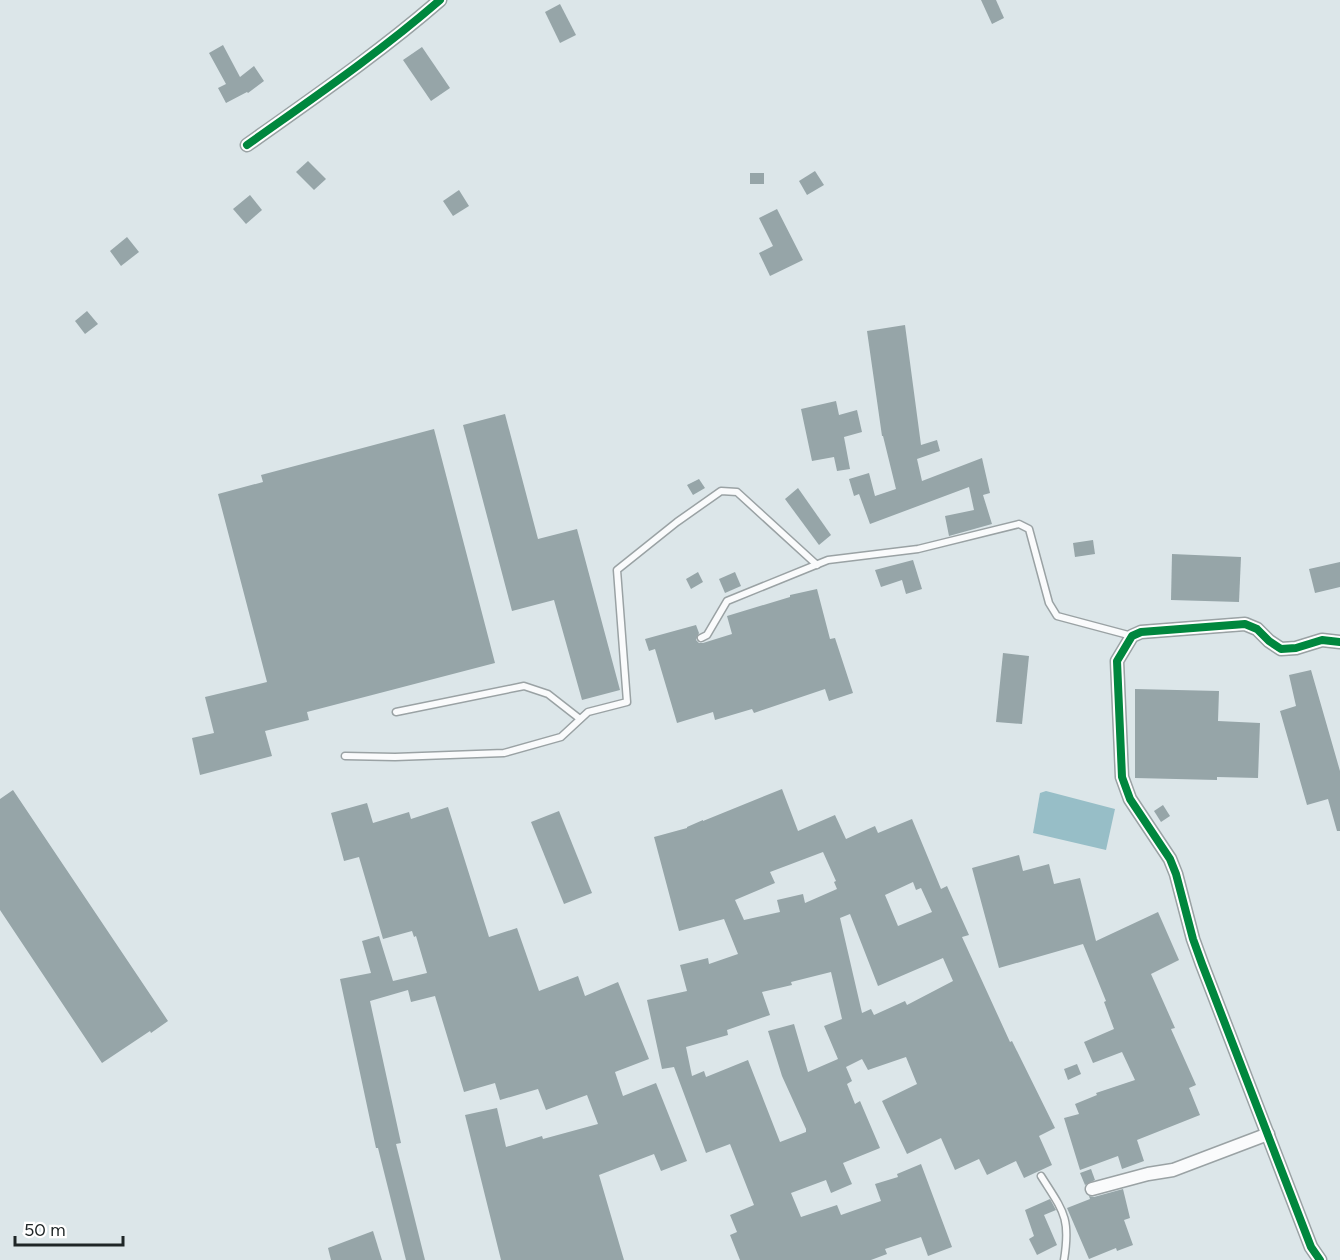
<svg xmlns="http://www.w3.org/2000/svg" width="1340" height="1260" font-family="Figtree,sans-serif">
  <rect width="100%" height="100%" fill="#dce6e9"/>
  <path fill="#97bec7" d="M1046,791L1115,809L1106,850L1033,833L1040,793Z"/>
  <g fill="#96a5a8" fill-rule="evenodd">
    <path d="M981,0H996L1004,18L992,24Z"/>
    <path d="M560,4L576,35L560,43L545,12Z"/>
    <path d="M223,45L240,77L254,66L264,81L248,93L247,92L226,103L218,88L226,84L209,53Z"/>
    <path d="M422,47L450,88L431,101L403,60Z"/>
    <path d="M308,161L326,179L314,190L296,172Z"/>
    <path d="M815,171L824,185L807,195L799,181Z"/>
    <rect x="750" y="173" width="14" height="11"/>
    <path d="M459,190L469,206L453,216L443,201Z"/>
    <path d="M250,195L262,210L246,224L233,209Z"/>
    <path d="M777,209L803,260L770,276L759,253L773,246L759,218Z"/>
    <path d="M127,237L139,252L121,266L110,251Z"/>
    <path d="M87,311L98,324L85,334L75,321Z"/>
    <path d="M905,325L921,445L937,440L940,451L917,459L922,481L982,458L990,493L983,495L992,524L949,536L945,516L974,510L969,487L870,524L859,494L854,496L849,479L869,473L875,496L896,489L883,436H882L867,331Z"/>
    <path d="M836,401L839,415L857,410L862,432L844,437L850,469L837,471L834,457L812,461L801,409Z"/>
    <path d="M505,414L538,539L577,529L620,690L582,700L554,600L512,611L463,425Z"/>
    <path d="M434,429L495,663L307,712L309,720L265,731L272,756L200,775L192,738L214,733L205,697L267,682L218,494L263,482L261,475Z"/>
    <path d="M699,479L705,488L693,495L687,485Z"/>
    <path d="M798,488L831,535L819,545L785,499Z"/>
    <path d="M1093,540L1095,554L1075,557L1073,543Z"/>
    <path d="M1172,554L1241,557L1239,602L1171,600Z"/>
    <path d="M913,560L922,589L906,594L902,580L881,587L875,570Z"/>
    <path d="M1340,562V587L1315,593L1309,569Z"/>
    <path d="M698,572L703,582L691,589L686,579Z"/>
    <path d="M735,572L741,586L725,593L719,579Z"/>
    <path d="M817,589L830,639L835,638L853,693L829,701L825,689L754,713L752,709L715,720L713,712L677,723L655,649L649,651L645,639L696,625L699,633L696,640L699,643H703L732,634L727,616L790,597V595Z"/>
    <path d="M1003,653L1029,656L1022,724L996,722Z"/>
    <path d="M1311,670L1340,771V831H1337L1328,799L1307,805L1280,711L1296,706L1289,675Z"/>
    <path d="M1135,689L1219,691L1218,721L1260,723L1258,778L1217,777V780L1135,778Z"/>
    <path d="M782,789L798,831L835,815L846,839L875,826L878,833L912,819L941,889L947,886L969,935L962,937L1010,1042L1012,1041L1055,1128L1039,1136L1052,1165L1024,1178L1016,1161L987,1175L979,1159L955,1170L941,1138L907,1154L882,1101L917,1084L906,1057L868,1070L862,1059L846,1067L852,1081L847,1084L855,1104L860,1101L880,1148L843,1163L852,1184L831,1193L826,1180L791,1193L801,1217L837,1205L841,1215L881,1201L875,1184L898,1177L897,1174L921,1164L952,1247L928,1256L921,1237L885,1249L887,1254L871,1260H740L730,1235L737,1232L730,1215L754,1205L730,1144L706,1153L674,1067L662,1069L647,1000L687,991L680,965L708,958L709,964L738,954L724,919L679,931L654,837L687,828V827L703,820V821ZM823,852L836,881L834,882L837,889L805,903L803,894L777,900L780,912L744,920L735,900L775,883L770,872ZM913,882L916,890L921,888L932,912L898,926L885,895ZM850,914L878,986L943,958L953,981L907,1005L905,1001L874,1015L871,1009L862,1013L840,918ZM831,972L842,1019L824,1026L838,1059L808,1072L794,1024L768,1031L782,1076L806,1129V1132L780,1142L748,1060L706,1077L704,1071L692,1076L686,1047L728,1035L727,1030L770,1015L762,992L792,985L791,982Z"/>
    <path d="M13,790L168,1021L151,1033L150,1031L102,1063L0,910V799Z"/>
    <path d="M367,803L373,823L409,812L411,819L448,807L489,937L517,928L539,991L578,976L585,996L618,982L649,1059L615,1072L623,1096L656,1083L687,1161L661,1171L654,1154L599,1175L624,1260H501L465,1115L497,1108L506,1147L542,1136L543,1139L598,1124L587,1095L546,1110L538,1089L500,1100L495,1083L464,1092L435,996L411,1002L408,990L370,1001L401,1143L396,1144L425,1260H406L378,1148H376L340,979L371,973L362,941L379,936L393,981L427,973L416,936L414,937L412,931L383,939L359,857L344,861L331,813Z"/>
    <path d="M1163,805L1170,816L1161,822L1154,811Z"/>
    <path d="M559,811L592,893L564,904L531,822Z"/>
    <path d="M1019,855L1023,871L1049,864L1054,884L1080,878L1096,941L1158,912L1179,960L1151,974L1175,1028L1171,1029L1196,1085L1189,1088L1200,1115L1137,1140L1144,1161L1122,1169L1118,1156L1080,1170L1064,1118L1079,1114L1075,1104L1097,1095L1096,1093L1135,1080L1122,1052L1093,1063L1084,1042L1114,1029L1104,1002L1106,1001L1083,944L999,968L972,868Z"/>
    <path d="M1077,1064L1081,1074L1068,1080L1064,1069Z"/>
    <path d="M1091,1169L1095,1180L1085,1185L1080,1173Z"/>
    <path d="M1123,1189L1130,1218L1124,1220L1133,1245L1117,1251L1116,1248L1089,1259L1067,1208L1090,1199L1089,1196L1094,1197Z"/>
    <path d="M1050,1199L1056,1210L1044,1215L1057,1245L1037,1255L1029,1239L1034,1236L1025,1210Z"/>
    <path d="M373,1231L382,1260H331L328,1248Z"/>
  </g>
  <g fill="none" stroke-linecap="round" stroke-linejoin="round">
    <g stroke="#9aa2a4" stroke-width="9">
      <g id="lane">
        <path d="M701,638L707,635L727,601L828,560L918,549L1019,524L1029,529L1049,603L1057,616L1132,636"/>
        <path d="M396,712L524,686L548,694L580,719"/>
        <path d="M345,756L395,757L504,753L561,737L588,712L627,702L617,570L677,522L721,491L737,492L817,565"/>
        <path d="M1041,1176C1063,1211 1071,1217 1064,1260"/>
      </g>
    </g>
    <g stroke="#9aa2a4" stroke-width="15">
      <g id="street">
        <path d="M247,145C313,98 379,53 440,0"/>
        <path d="M1092,1189L1148,1174L1173,1170L1268,1134"/>
        <path d="M1320,1260L1311,1247L1202,964L1193,939L1176,874L1170,859L1130,799L1122,777L1117,661L1132,636L1141,632L1245,624L1257,629L1269,641L1281,649L1296,648L1322,640L1340,642"/>
      </g>
    </g>
    <use href="#lane" stroke="#fafbfc" stroke-width="6"/>
    <use href="#street" stroke="#fafbfc" stroke-width="12"/>
    <g stroke="#fff" stroke-width="11">
      <g id="cycleway">
        <path d="M247,145C313,98 379,53 440,0"/>
        <path d="M1320,1260L1311,1247L1202,964L1193,939L1176,874L1170,859L1130,799L1122,777L1117,661L1132,636L1141,632L1245,624L1257,629L1269,641L1281,649L1296,648L1322,640L1340,642"/>
      </g>
    </g>
    <use href="#cycleway" stroke="#00873e" stroke-width="8"/>
  </g>
  <path d="M15 1236v9h108v-9" fill="none" stroke="#1f2627" stroke-width="3"/>
  <text x="24" y="1236" font-size="18" fill="#1f2627" stroke="#ffffff" stroke-width="4.5" paint-order="stroke">50 m</text>
</svg>
